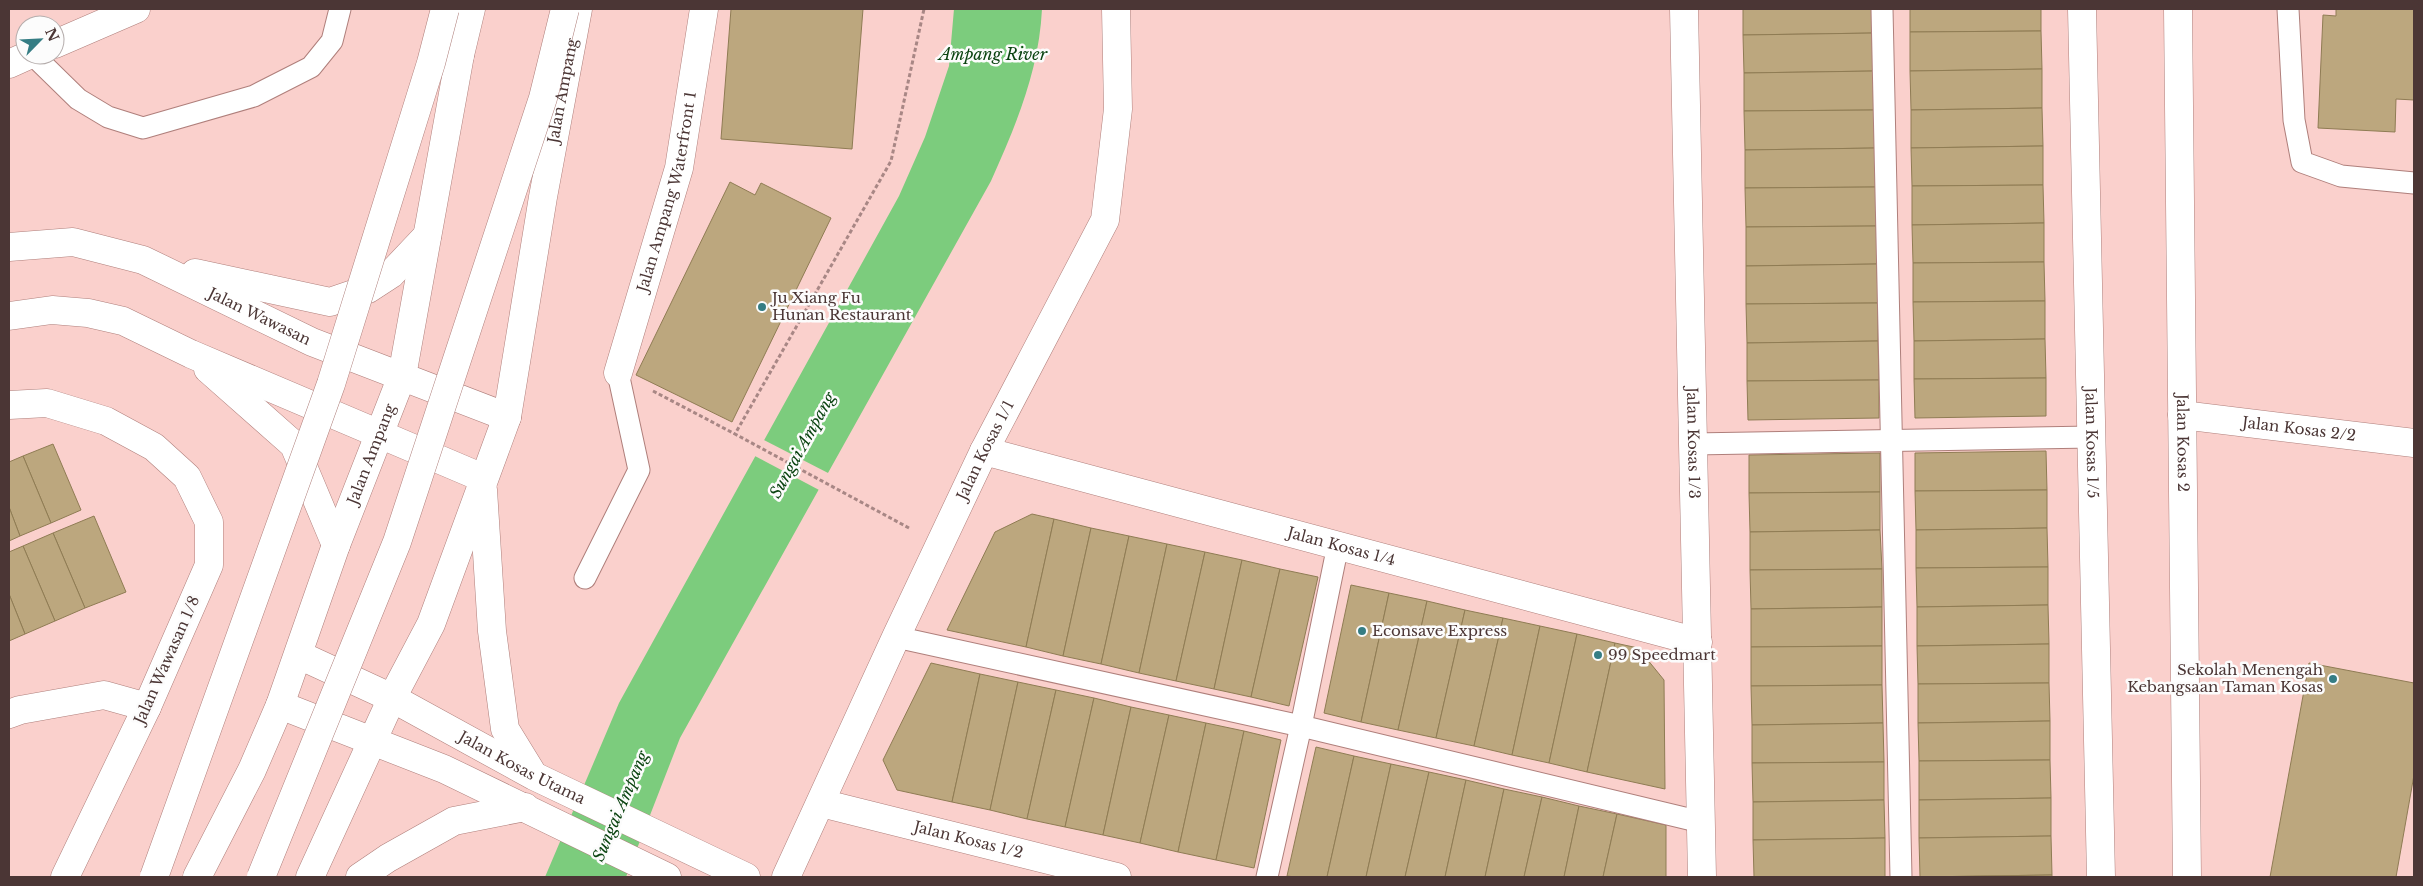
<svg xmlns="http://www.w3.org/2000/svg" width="2423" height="886" font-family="'Libre Baskerville',serif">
  <rect width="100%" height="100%" fill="#fad0cc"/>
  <path fill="#7ccc7d" d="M954,9H1042C1039,71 1016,125 991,181L680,738L626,877H545L619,703L899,196L925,137L949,66Z"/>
  <path fill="#fad0cc" d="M762,439L830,474L821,491L753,455Z"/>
  <g fill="#bca77e" stroke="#8f7c54">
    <path d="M731,9H863L852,149L721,139Z"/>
    <path d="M1743,9H1874L1875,33L1743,35Z"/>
    <path d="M1910,9H2041V31L1910,32Z"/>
    <path d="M2336,9H2414V100L2396,99L2395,132L2318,128L2323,15L2336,16Z"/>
    <path d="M2041,31L2042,69L1910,71V32Z"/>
    <path d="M1875,33V71L1744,73L1743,35Z"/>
    <path d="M2042,69V108L1911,110L1910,71Z"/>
    <path d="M1875,71L1876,110L1744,111V73Z"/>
    <path d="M2042,108L2043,146L1911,148V110Z"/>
    <path d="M1876,110V148L1745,150L1744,111Z"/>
    <path d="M2043,146V185L1912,186L1911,148Z"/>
    <path d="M1876,148L1877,187L1745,188V150Z"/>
    <path d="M730,182L755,195L761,183L831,218L732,422L636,375Z"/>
    <path d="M2043,185L2044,223L1912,225V186Z"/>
    <path d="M1877,187V226L1746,227L1745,188Z"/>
    <path d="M2044,223V262L1913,263L1912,225Z"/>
    <path d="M1877,226V264L1746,266V227Z"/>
    <path d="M2044,262L2045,301L1913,302V263Z"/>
    <path d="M1877,264L1878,303L1746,304V266Z"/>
    <path d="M2045,301V339L1914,341L1913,302Z"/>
    <path d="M1878,303V341L1747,343L1746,304Z"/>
    <path d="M2045,339L2046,378L1914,379V341Z"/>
    <path d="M1878,341L1879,380L1747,381V343Z"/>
    <path d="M2046,378V416L1915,418L1914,379Z"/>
    <path d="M1879,380V418L1748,420L1747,381Z"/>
    <path d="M53,444L81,510L51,523L23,456Z"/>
    <path d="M2046,451L2047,490L1915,491V453Z"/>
    <path d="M1880,453V492L1749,493V455Z"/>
    <path d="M23,456L51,523L20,536L9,507V462Z"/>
    <path d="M2047,490V528L1916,530L1915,491Z"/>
    <path d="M1880,492V530L1750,532L1749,493Z"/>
    <path d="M9,507L20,536L9,541Z"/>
    <path d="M1032,514L1054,519L1026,647L947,630L995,532Z"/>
    <path d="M94,516L126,592L85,608L53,533Z"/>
    <path d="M1054,519L1091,528L1063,656L1026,647Z"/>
    <path d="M1091,528L1129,536L1101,664L1063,656Z"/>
    <path d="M2047,528L2048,567L1916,568V530Z"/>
    <path d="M1880,530L1882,569L1750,570V532Z"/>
    <path d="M53,533L85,608L55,621L23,546Z"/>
    <path d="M1129,536L1167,544L1139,673L1101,664Z"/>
    <path d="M1167,544L1205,552L1176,681L1139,673Z"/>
    <path d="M23,546L55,621L25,634L9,594V552Z"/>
    <path d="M1205,552L1242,560L1214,689L1176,681Z"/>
    <path d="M1242,560L1280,569L1251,697L1214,689Z"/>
    <path d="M2048,567V605L1917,607L1916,568Z"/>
    <path d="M1280,569L1318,577L1289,706L1251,697Z"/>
    <path d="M1882,569V607L1751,609L1750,570Z"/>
    <path d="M1351,585L1389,593L1361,722L1324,713Z"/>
    <path d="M1389,593L1427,601L1398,730L1361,722Z"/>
    <path d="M9,594L25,634L9,641Z"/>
    <path d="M1427,601L1465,610L1436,738L1398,730Z"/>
    <path d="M2048,605L2049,644L1917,646V607Z"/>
    <path d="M1882,607V646L1751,647V609Z"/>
    <path d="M1465,610L1503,618L1474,746L1436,738Z"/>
    <path d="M1503,618L1540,626L1512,755L1474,746Z"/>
    <path d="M1540,626L1577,634L1549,763L1512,755Z"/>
    <path d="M1577,634L1615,643L1587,772L1549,763Z"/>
    <path d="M1615,643L1638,648L1664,680L1665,789L1587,772Z"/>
    <path d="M2049,644V683L1918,684L1917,646Z"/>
    <path d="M1882,646V685L1751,686V647Z"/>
    <path d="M931,663L980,674L952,802L897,790L883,760Z"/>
    <path d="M2309,663L2414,683V775L2396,877H2270Z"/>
    <path d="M980,674L1018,682L990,810L952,802Z"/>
    <path d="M1018,682L1056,690L1027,819L990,810Z"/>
    <path d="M2049,683L2050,721L1918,723V684Z"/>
    <path d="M1882,685L1883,723L1752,725L1751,686Z"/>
    <path d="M1056,690L1094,698L1065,827L1027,819Z"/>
    <path d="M1094,698L1131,707L1103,835L1065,827Z"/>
    <path d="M1131,707L1169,715L1140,843L1103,835Z"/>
    <path d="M1169,715L1206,723L1178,852L1140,843Z"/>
    <path d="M2050,721V760L1919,761L1918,723Z"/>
    <path d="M1206,723L1244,731L1216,860L1178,852Z"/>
    <path d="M1883,723L1884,762L1752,763V725Z"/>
    <path d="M1244,731L1281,740L1254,868L1216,860Z"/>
    <path d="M1316,747L1354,756L1327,877H1295L1287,876Z"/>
    <path d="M1354,756L1391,764L1366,877H1327Z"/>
    <path d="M2050,760L2051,798L1919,800V761Z"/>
    <path d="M1884,762V800L1753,802L1752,763Z"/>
    <path d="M1391,764L1429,772L1405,877H1366Z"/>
    <path d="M1429,772L1466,780L1445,877H1405Z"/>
    <path d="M1466,780L1504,789L1485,877H1445Z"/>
    <path d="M1504,789L1542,797L1524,877H1485Z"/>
    <path d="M1542,797L1579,806L1564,877H1524Z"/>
    <path d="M2051,798V836L1919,838V800Z"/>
    <path d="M1884,800L1885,838L1753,840V802Z"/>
    <path d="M1579,806L1617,814L1603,877H1564Z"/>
    <path d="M1617,814L1666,825V877H1603Z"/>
    <path d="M2051,836L2052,875L1920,877L1919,838Z"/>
    <path d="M1885,838V877H1754L1753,840Z"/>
    <path d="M2052,875V877H1920Z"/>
  </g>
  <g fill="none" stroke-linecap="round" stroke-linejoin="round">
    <g stroke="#af7f7b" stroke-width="23">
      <g id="lane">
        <path d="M1882,9L1901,877"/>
        <path d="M2288,9L2294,120L2302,162L2341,176L2414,183"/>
        <path d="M33,55L78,99L108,117L143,128L254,96L311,67L332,41L340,9"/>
        <path d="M1693,444L2092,437"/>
        <path d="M585,578L639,470L618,373"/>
        <path d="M896,637L1301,726L1701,822"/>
        <path d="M1267,877L1301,726L1338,545"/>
      </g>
    </g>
    <g stroke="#af7f7b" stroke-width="29">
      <g id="street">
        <path id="s1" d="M1684,9L1702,877"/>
        <path id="s2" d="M2082,9L2101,877"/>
        <path d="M55,44L136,9"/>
        <path d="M9,64L29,55"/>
        <path id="s3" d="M618,373L679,168L704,9"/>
        <path d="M9,405L47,403L106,421L154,447L187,477L209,522V565L147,707L65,877"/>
        <path id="s4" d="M2182,415L2414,443"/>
        <path id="s5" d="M984,451L1698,642"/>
        <path d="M9,714L20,710L104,695L147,707"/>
        <path id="s6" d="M821,803L1117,877"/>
        <path id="s7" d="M786,877L896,637L984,451L1105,220L1118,109L1116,9"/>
      </g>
    </g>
    <g stroke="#af7f7b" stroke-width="29">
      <g id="secondary">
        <path id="s8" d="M2178,9L2187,877"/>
        <path id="s9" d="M9,247L73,242L143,260L312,342L507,417"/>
        <path d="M195,273L330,302L368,289L391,274L427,236"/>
        <path d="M9,316L52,310L88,313L123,321L191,354L483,478"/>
        <path d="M208,369L294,445L336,545"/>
        <path d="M483,490L492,631L505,729L532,773"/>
        <path id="s10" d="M299,655L392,698L534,776L746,877"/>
        <path d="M280,705L444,769L667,877"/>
        <path id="s11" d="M197,877L252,770L280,705L336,545L402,376L460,55L471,9"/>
        <path id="s12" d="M310,877L392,698L431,624L507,417L543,197L578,9"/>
        <path d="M360,877L388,858L454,821L525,807"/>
      </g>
    </g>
    <g stroke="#af7f7b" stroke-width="29">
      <path id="highway" d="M449,9L460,55"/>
    </g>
    <g stroke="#a88785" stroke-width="3" stroke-dasharray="4 2.5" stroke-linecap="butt">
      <path d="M653,391L735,434"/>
      <path d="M909,528L735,434L891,161L924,9"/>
    </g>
    <use href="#lane" stroke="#fff" stroke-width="21"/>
    <use href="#street" stroke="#fff" stroke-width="28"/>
    <use href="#secondary" stroke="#fff" stroke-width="28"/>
    <use href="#highway" stroke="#fff" stroke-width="28"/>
    <g stroke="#af7f7b" stroke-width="29" stroke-linecap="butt">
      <g id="highway-bridge">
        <path d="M154,877L331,384L431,63L445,9"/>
        <path d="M261,877L397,542L543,98L565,9"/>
      </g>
    </g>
    <use href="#highway-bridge" stroke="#fff" stroke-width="28"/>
  </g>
  <g fill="#357d84" stroke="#fcfcfc" stroke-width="2">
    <circle cx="762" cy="307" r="5"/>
    <circle cx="1362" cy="631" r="5"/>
    <circle cx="1598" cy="655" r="5"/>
    <circle cx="2333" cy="679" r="5"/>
  </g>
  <g text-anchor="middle" stroke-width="5" stroke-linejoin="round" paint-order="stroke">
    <g font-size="15" fill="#4b3635" stroke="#fcfcfc">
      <text dy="5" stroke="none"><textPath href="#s12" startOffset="832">Jalan Ampang</textPath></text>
      <text dy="5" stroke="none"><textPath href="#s3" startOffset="188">Jalan Ampang Waterfront 1</textPath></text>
      <text dy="5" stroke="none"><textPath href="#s9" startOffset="266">Jalan Wawasan</textPath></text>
      <text dy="5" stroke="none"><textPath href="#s4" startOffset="118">Jalan Kosas 2/2</textPath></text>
      <text dy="5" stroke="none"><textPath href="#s1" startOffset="434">Jalan Kosas 1/3</textPath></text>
      <text dy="5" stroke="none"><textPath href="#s2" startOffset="434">Jalan Kosas 1/5</textPath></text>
      <text dy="5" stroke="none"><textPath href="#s8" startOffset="434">Jalan Kosas 2</textPath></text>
      <text dy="5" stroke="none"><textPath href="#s7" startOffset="471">Jalan Kosas 1/1</textPath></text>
      <text dy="5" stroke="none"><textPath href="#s11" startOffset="458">Jalan Ampang</textPath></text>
      <text dy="5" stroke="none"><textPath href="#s5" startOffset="370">Jalan Kosas 1/4</textPath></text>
      <text transform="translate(167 660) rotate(-66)" y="5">Jalan Wawasan 1/8</text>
      <text dy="5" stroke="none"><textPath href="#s10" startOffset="250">Jalan Kosas Utama</textPath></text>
      <text dy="5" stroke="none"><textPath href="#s6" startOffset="152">Jalan Kosas 1/2</textPath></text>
    </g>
    <g font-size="15" fill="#4b3635" stroke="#fcfcfc" text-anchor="start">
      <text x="772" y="303">Ju Xiang Fu<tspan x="772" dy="17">Hunan Restaurant</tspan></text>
      <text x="1372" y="636">Econsave Express</text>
      <text x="1608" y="660">99 Speedmart</text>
      <text x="2323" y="675" text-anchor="end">Sekolah Menengah<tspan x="2323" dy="17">Kebangsaan Taman Kosas</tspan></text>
    </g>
    <g font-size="16" font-style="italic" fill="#0a4310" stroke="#fcfcfc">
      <text x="993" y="60">Ampang River</text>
      <text transform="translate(802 445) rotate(-61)" y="6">Sungai Ampang</text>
      <text transform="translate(620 806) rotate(-67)" y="6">Sungai Ampang</text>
    </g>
  </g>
  <rect width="2423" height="886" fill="none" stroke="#4b3635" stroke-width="20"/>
  <g transform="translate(40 40) rotate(66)"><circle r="24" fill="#fcfcfc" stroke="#b5adac"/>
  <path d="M0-4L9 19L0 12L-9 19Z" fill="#357d84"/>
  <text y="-8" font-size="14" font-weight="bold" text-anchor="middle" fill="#4b3635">N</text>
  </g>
</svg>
